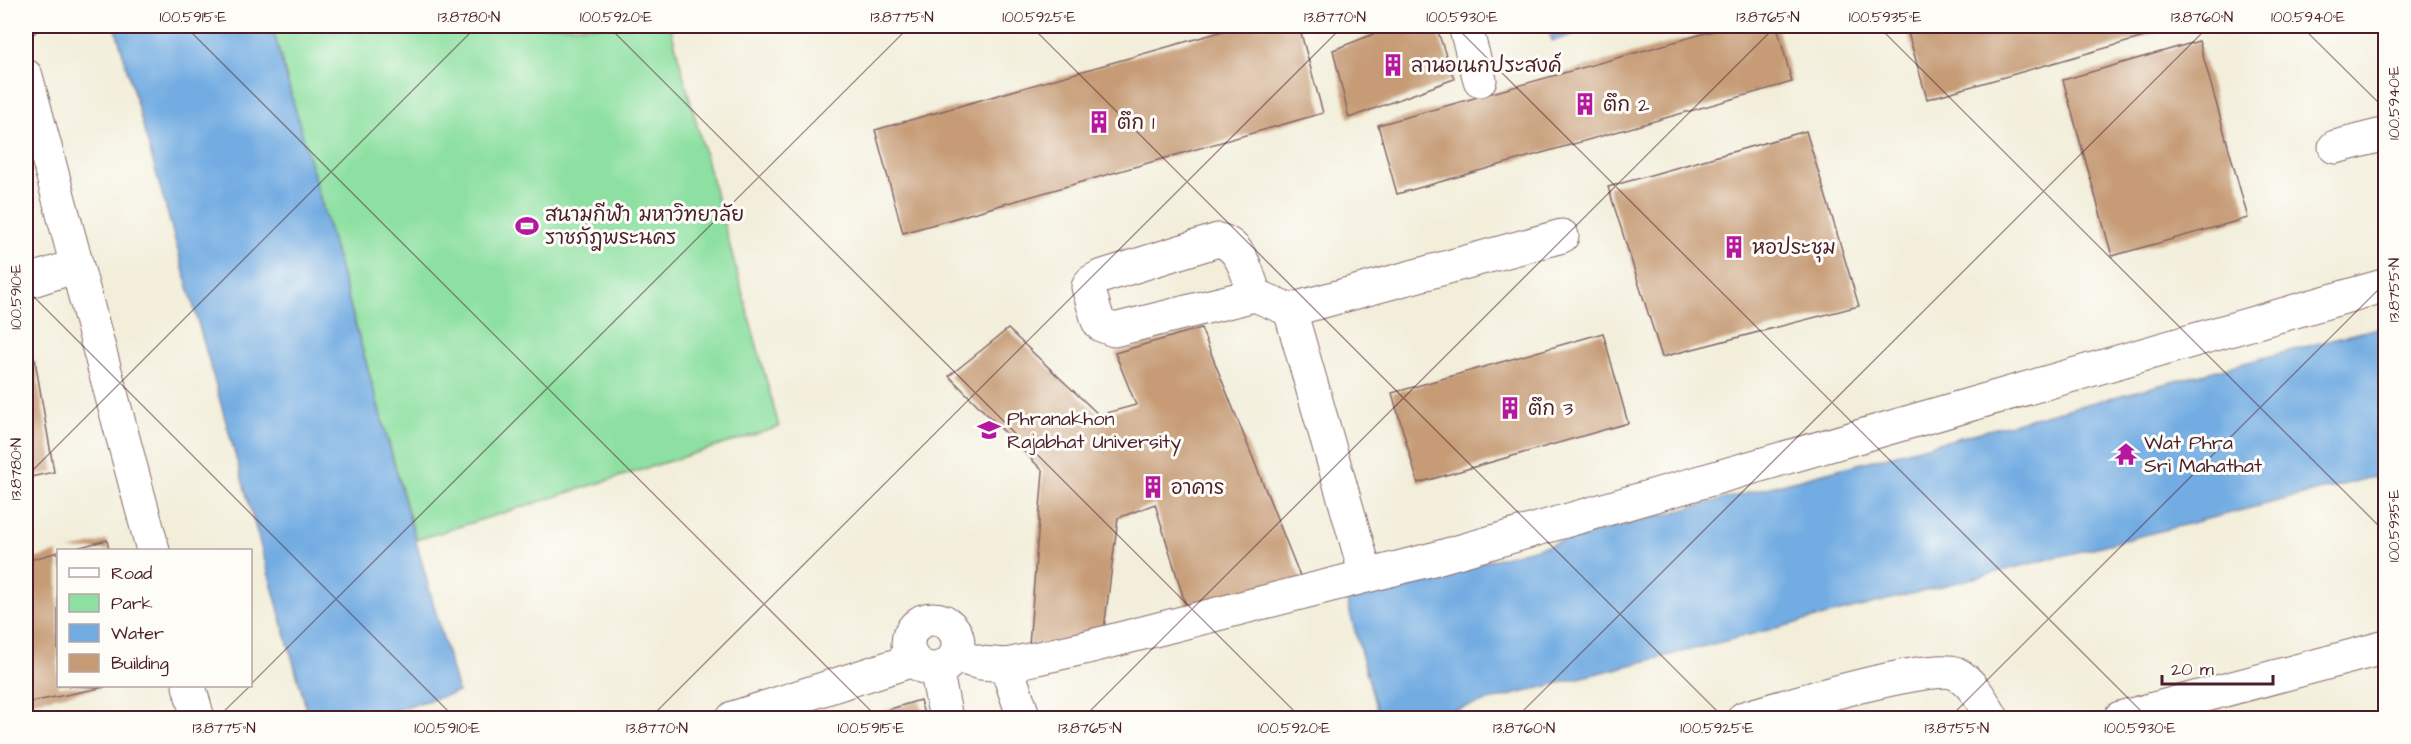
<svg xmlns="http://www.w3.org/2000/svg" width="2411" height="744" font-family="'Architects Daughter','Playpen Sans Thai',sans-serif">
  <rect width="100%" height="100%" fill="#fdfcf7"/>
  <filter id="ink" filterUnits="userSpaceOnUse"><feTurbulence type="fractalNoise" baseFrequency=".0167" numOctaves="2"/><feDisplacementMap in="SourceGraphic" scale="12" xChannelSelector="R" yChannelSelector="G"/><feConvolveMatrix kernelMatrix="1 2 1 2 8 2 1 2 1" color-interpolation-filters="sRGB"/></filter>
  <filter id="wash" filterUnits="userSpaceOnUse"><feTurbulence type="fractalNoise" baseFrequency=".008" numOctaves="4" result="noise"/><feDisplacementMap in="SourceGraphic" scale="24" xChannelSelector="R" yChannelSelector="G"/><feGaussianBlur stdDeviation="1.35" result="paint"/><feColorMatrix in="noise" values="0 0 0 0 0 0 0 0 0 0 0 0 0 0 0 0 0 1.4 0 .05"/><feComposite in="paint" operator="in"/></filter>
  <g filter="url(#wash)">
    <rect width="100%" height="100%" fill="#f2eeda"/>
    <path fill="#8de0a1" stroke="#6c8066" stroke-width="1.5" d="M272,26H670L779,427L416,540Z"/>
    <g fill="#72ace2" stroke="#5e6686" stroke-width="1.5">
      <path d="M115,26H272L458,692L366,718H309Z"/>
      <path d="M1548,26H1601L1552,41Z"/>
      <path d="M2385,326V474L1421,718H1379L1346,598Z"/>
    </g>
    <g id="blocks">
      <g fill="#c69b76">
        <path d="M1241,26H1299L1323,113L903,233L875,130Z"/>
        <path d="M1394,26H1436L1454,79L1349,118L1333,50Z"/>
        <path d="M1731,26H1777L1792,82L1397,194L1378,125Z"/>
        <path d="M1906,26H2183L1927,99Z"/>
        <path d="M2199,41L2248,218L2112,256L2063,80Z"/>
        <path d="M1806,131L1859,306L1662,357L1608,187Z"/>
        <path d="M1201,328L1302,581L1188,613L1155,504L1118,518L1103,637L1029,645L1043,471L949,376L1008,329L1099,415L1136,405L1115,353Z"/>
        <path d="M1603,333L1628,423L1418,483L1392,393Z"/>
        <path d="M35,360L54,472L26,478V363Z"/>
        <path d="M107,540L109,550H69Z"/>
        <path d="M58,552V686L105,687L26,703V561Z"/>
        <path d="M920,700L925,718H861Z"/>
      </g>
    </g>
  </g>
  <g filter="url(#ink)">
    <use href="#blocks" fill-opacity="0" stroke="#856768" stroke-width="1.5"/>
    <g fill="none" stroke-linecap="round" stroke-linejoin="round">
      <g stroke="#856768" stroke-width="35">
        <g id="minor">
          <path d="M1465,26L1480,80"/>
          <path d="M26,76L153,550"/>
          <path d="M2335,147L2386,134"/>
          <path d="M26,282L76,266"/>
          <path d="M1255,295L1114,330L1101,325L1098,321L1088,287L1091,282L1100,277L1218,240C1242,245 1247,274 1255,295L1290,310L1562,236"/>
          <path d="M1290,310L1366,575"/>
          <circle cx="933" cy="644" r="25"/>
          <path d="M955,656L981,663L1006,665L1084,648L1433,559L2386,285"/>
          <path d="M1006,665L1024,718"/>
          <path d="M936,669L946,718"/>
          <path d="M189,686L198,718"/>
          <path d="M733,718L913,660"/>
          <path d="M1744,718C1778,708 1929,663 1955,673C1971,680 1984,703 1992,718"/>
          <path d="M2120,718L2386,647"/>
        </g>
      </g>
      <use href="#minor" stroke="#fff" stroke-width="33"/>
    </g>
  </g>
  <path fill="none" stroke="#4a1f2b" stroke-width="1.5" stroke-opacity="0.45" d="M185,26L878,718M608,26L1301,718M1031,26L1724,718M1455,26L2148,718M1878,26L2386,533M2301,26L2386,110M26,44L44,26M26,289L455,718M26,477L477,26M250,685L910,26M26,712L32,718M217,718L250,686M650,718L1343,26M1083,718L1776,26M1516,718L2209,26M1949,718L2386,282M2382,718L2386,715"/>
  <defs>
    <g id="building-bare" transform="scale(1.8)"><path d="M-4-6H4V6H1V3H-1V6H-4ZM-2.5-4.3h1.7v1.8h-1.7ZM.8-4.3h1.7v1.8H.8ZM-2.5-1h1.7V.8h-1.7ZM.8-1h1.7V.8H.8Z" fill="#b5179e" stroke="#fdfcf7" stroke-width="2.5" paint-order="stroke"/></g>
    <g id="stadium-bare" transform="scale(1.8)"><path d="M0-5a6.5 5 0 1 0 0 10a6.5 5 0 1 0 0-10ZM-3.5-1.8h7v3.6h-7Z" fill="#b5179e" stroke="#fdfcf7" stroke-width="2.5" paint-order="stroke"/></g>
    <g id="university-bare" transform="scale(1.8)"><path d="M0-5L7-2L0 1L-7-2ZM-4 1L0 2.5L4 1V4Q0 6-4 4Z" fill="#b5179e" stroke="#fdfcf7" stroke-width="2.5" paint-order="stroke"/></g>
    <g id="temple-bare" transform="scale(1.8)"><path d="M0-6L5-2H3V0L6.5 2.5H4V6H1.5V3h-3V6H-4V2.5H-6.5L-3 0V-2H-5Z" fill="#b5179e" stroke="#fdfcf7" stroke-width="2.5" paint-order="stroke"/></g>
  </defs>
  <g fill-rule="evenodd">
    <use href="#building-bare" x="1393" y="65"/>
    <use href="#building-bare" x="1585" y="104"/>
    <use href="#building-bare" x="1099" y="122"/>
    <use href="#stadium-bare" x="527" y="226"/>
    <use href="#building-bare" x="1734" y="247"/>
    <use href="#building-bare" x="1510" y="408"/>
    <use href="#university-bare" x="989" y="430"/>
    <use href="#temple-bare" x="2126" y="454"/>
    <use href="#building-bare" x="1153" y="487"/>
  </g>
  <g text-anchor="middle" stroke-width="6" stroke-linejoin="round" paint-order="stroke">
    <g font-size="20" fill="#4a1f2b" stroke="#fdfcf7" text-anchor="start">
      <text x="1411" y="72">ลานอเนกประสงค์</text>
      <text x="1603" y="111">ตึก 2</text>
      <text x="1117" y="129">ตึก 1</text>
      <text x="545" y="221">สนามกีฬา มหาวิทยาลัย<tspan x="545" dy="23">ราชภัฎพระนคร</tspan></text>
      <text x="1752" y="254">หอประชุม</text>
      <text x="1528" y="415">ตึก 3</text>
      <text x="1007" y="425">Phranakhon<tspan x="1007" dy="23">Rajabhat University</tspan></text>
      <text x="2144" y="449">Wat Phra<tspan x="2144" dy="23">Sri Mahathat</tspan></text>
      <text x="1171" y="494">อาคาร</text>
    </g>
  </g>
  <rect width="2411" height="744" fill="none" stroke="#fdfcf7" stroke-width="66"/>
  <rect x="57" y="549" width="195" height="138" fill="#fdfcf7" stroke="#b5a4a5" stroke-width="1.5"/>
  <rect x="69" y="568" width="30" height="9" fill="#ffffff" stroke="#b5a4a5" stroke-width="1.5"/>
  <text x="111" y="579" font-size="18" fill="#4a1f2b">Road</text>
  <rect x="69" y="594" width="30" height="18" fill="#8de0a1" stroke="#b5a4a5" stroke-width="1.5"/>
  <text x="111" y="609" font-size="18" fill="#4a1f2b">Park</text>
  <rect x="69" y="624" width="30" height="18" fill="#72ace2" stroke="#b5a4a5" stroke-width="1.5"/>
  <text x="111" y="639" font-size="18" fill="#4a1f2b">Water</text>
  <rect x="69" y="654" width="30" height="18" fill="#c69b76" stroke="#b5a4a5" stroke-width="1.5"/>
  <text x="111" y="669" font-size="18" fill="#4a1f2b">Building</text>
  <path d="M2162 675v9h111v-9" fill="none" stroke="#4a1f2b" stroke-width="3"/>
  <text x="2171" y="675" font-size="18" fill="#4a1f2b" stroke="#fdfcf7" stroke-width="4.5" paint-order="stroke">20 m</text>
  <rect x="33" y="33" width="2345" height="678" fill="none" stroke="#4a1f2b" stroke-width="2"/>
  <g font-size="15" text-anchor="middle" fill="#4a1f2b">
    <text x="193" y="22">100.5915°E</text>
    <text x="469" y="22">13.8780°N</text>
    <text x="616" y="22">100.5920°E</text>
    <text x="902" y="22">13.8775°N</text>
    <text x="1039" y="22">100.5925°E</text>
    <text x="1335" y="22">13.8770°N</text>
    <text x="1462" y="22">100.5930°E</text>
    <text x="1768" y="22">13.8765°N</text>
    <text x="1885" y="22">100.5935°E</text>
    <text x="2202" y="22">13.8760°N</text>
    <text x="2308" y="22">100.5940°E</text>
    <text transform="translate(2394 103) rotate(-90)" y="5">100.5940°E</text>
    <text transform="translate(2394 290) rotate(-90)" y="5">13.8755°N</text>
    <text transform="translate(16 297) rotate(-90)" y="5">100.5910°E</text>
    <text transform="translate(16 469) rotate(-90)" y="5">13.8780°N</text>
    <text transform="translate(2394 526) rotate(-90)" y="5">100.5935°E</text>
    <text x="224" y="733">13.8775°N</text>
    <text x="447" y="733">100.5910°E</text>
    <text x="657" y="733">13.8770°N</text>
    <text x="871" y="733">100.5915°E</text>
    <text x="1090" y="733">13.8765°N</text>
    <text x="1294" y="733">100.5920°E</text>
    <text x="1524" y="733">13.8760°N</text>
    <text x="1717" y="733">100.5925°E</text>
    <text x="1957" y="733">13.8755°N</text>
    <text x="2140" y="733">100.5930°E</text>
  </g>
</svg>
